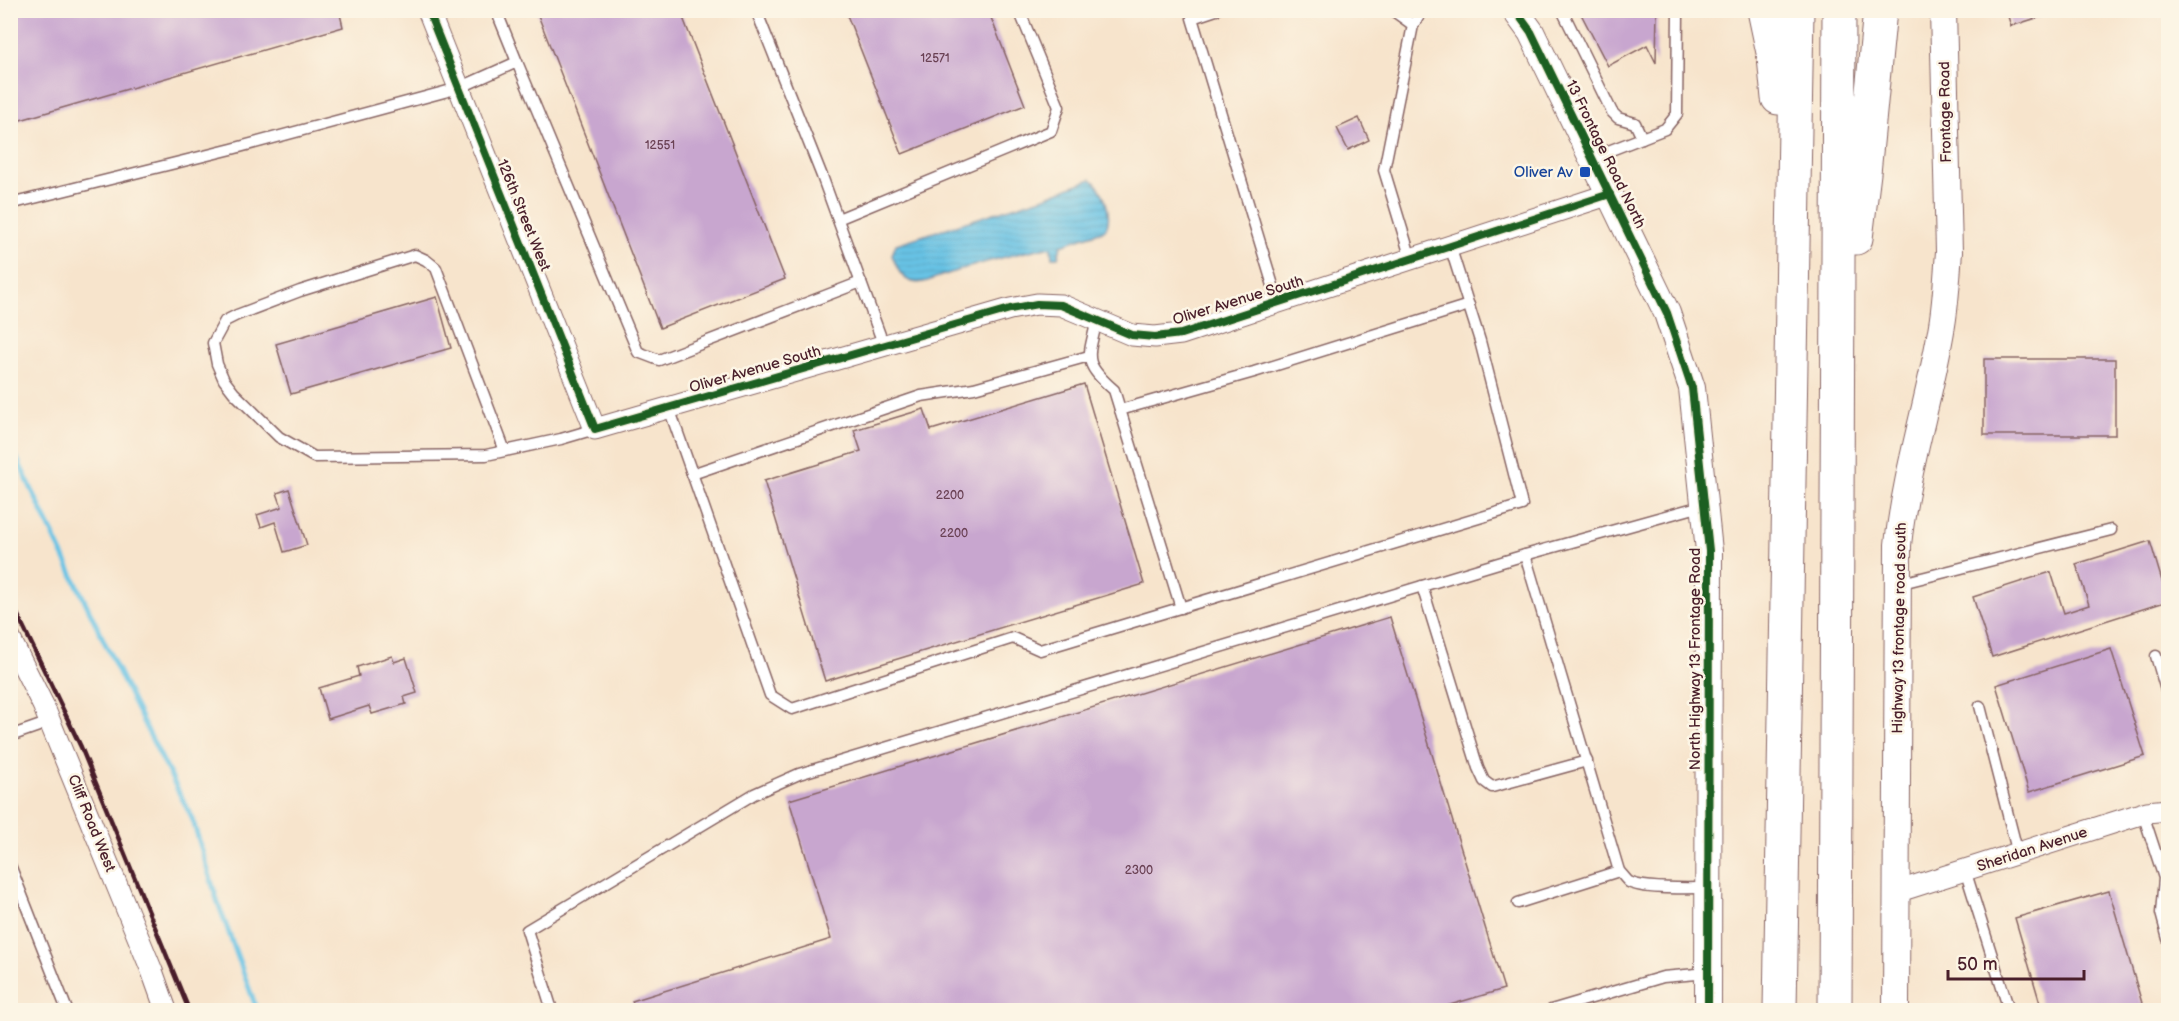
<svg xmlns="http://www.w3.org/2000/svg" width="2179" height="1021" font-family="'Balsamiq Sans',sans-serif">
  <defs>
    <pattern id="water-rules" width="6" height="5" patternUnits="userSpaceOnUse" patternTransform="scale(1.5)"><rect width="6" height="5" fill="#67c3e5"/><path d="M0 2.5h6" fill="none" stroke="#5ba7c5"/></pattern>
  </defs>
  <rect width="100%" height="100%" fill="#fcf5e5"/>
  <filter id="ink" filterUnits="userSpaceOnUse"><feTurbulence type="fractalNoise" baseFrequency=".0167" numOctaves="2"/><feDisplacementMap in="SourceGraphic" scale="12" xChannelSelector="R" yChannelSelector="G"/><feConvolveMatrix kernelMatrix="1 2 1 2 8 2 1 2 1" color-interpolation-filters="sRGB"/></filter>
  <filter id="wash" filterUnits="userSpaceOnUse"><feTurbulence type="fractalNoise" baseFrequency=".008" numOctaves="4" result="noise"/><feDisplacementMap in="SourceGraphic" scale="24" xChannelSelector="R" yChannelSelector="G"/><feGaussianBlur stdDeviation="1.35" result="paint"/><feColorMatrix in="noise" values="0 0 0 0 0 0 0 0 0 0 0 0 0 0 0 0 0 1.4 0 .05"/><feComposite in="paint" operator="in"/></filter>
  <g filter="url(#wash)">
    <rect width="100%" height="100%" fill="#f7e4cc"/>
    <path fill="url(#water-rules)" stroke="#587188" stroke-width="1.5" d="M1091,179C1103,187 1114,216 1105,230L1061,245L1058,257H1052L1051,248L1046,247C1011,255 976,264 941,276C932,279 920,286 910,281C899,276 896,265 892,255L896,244L1042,198Z"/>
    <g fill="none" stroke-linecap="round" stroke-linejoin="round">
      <path stroke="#67c3e5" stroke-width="5" d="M10,444L134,704L192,818L218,903L257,1010"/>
    </g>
    <g id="blocks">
      <g fill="#c8a6cf">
        <path d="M10,10H339L343,27L10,123Z"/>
        <path d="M536,10H680L785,279L660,328Z"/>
        <path d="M845,10H988L1025,105L902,154Z"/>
        <path d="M1579,10H1657L1656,63L1647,45L1608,66Z"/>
        <path d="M2006,10H2059V11L2011,26Z"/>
        <path d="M1359,118L1369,140L1348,150L1337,128Z"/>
        <path d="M437,297L451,348L291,394L276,344Z"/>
        <rect x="1984" y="359" width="131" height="76"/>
        <path d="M1084,384L1144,584L825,681L764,481L861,451L854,430L924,409L931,430Z"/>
        <path d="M289,489L307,545L284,552L275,522L261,527L257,515L282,507L277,493Z"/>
        <path d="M2150,541L2168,601L1992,657L1973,597L2051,572L2064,613L2089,605L2076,564Z"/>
        <path d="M1390,617L1504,989L1433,1010H635L632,1001L831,939L789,800Z"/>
        <path d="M2111,649L2145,756L2029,792L1996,685Z"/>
        <path d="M392,656L394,662L406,658L417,693L404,697L406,704L372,714L369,706L328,719L319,688L359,676L357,667Z"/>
        <path d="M2109,891L2144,1010H2042L2015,918Z"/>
      </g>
    </g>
  </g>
  <g filter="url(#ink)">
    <use href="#blocks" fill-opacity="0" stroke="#876463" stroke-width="1.5"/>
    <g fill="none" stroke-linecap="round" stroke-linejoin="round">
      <g stroke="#876463" stroke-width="13">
        <g id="service">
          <path d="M496,10L517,62"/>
          <path d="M756,10L822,176L884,346"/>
          <path d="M1216,10L1192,18L1278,302"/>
          <path d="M1392,10L1413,25L1423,10"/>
          <path d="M1562,10L1612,112L1618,118L1635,123L1642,138"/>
          <path d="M1593,157L1665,129L1677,114L1678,10"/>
          <path d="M10,204L232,149L459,88L517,62L638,352L659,360L861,282"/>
          <path d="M838,219L1051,131L1059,107L1019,10"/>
          <path d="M1411,259L1384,170L1413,25"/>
          <path d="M1097,320C1088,359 1082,362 1114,390L1181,608"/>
          <path d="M669,408L770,695L792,709L1013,638L1040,650L1522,505L1480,341L1450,246"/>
          <path d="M1120,410L1254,372L1469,305"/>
          <path d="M505,451L436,268L426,260L415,255L300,291L237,315L225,321L213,343L217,364L224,380L234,393L279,437L314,457L486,455L561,439L595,429"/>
          <path d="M692,474L921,396L974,388L1089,356"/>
          <path d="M1705,505L1525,555L1619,871C1622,874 1626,880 1629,882C1644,890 1690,888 1708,888"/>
          <path d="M1898,584L2111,530"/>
          <path d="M1422,586L1478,768L1484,781L1492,787L1587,761"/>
          <path d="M2156,656L2168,697"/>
          <path d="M1980,706L2018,854"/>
          <path d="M10,736L50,722"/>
          <path d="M2143,814L2164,878L2161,913L2168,939"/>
          <path d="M10,865L67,1010"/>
          <path d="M1965,870L2009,1010"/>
          <path d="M1518,903L1619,871"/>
          <path d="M552,1010L527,930L754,794L799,774L1525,555"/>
          <path d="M1551,1010L1663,977L1708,973"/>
        </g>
      </g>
      <g stroke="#876463" stroke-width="23">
        <g id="minor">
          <path d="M428,10L595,429L1010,309L1037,304L1061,305L1132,335L1155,337L1181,334L1610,194"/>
          <path d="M10,639L43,705L152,971L166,1010"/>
          <path d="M1896,892L2147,812L2168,810"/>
        </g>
      </g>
      <g stroke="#876463" stroke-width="28">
        <g id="tertiary">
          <path d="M1515,10L1531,32L1667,313L1692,388L1709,551L1708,1010"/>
          <path d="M1896,1010L1898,545C1906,470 1930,399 1942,325C1946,301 1947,276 1949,252L1943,10"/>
        </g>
      </g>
      <g stroke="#876463" stroke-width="35">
        <g id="motorway">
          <path d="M1764,10L1774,57L1778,98"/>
          <path d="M1856,238L1864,173L1880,10"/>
          <path d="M1780,1010L1797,10"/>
          <path d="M1835,1010L1839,10"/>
        </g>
      </g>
      <use href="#service" stroke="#fff" stroke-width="10"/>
      <use href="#minor" stroke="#fff" stroke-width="21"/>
      <use href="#tertiary" stroke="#fff" stroke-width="26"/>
      <use href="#motorway" stroke="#fff" stroke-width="33"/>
      <path stroke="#4a1f2b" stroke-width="4.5" d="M10,599L81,747L189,1010"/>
      <g stroke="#fcf5e5" stroke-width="11">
        <g id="cycleway">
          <path d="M428,10L595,429L1010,309L1037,304L1061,305L1132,335L1155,337L1181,334L1610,194"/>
          <path d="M1515,10L1531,32L1667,313L1692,388L1709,551L1708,1010"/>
        </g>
      </g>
      <use href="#cycleway" stroke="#1b5e20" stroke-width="8"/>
    </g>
  </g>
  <rect fill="#1a4fb4" stroke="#fcf5e5" stroke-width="2" x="1579" y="166" width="12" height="12" rx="3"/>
  <g text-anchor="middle" stroke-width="5" stroke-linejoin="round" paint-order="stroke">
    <g font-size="12" fill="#6a4154">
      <text x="935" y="62">12571</text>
      <text x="660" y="149">12551</text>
      <text x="950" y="499">2200</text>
      <text x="954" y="537">2200</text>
      <text x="1139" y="874">2300</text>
    </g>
    <g font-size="15" fill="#4a1f2b" stroke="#fcf5e5">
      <text transform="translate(1945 112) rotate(-91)" y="5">Frontage Road</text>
      <text transform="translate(1606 154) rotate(64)" y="5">13 Frontage Road North</text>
      <text transform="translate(524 215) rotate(68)" y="5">126th Street West</text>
      <text transform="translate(1238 300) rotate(-17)" y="5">Oliver Avenue South</text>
      <text transform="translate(755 369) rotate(-16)" y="5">Oliver Avenue South</text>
      <text transform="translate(1899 628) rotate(-89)" y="5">Highway 13 frontage road south</text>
      <text transform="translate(1695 659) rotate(-90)" y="5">North Highway 13 Frontage Road</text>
      <text transform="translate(92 823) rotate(68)" y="5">Cliff Road West</text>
      <text transform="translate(2032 849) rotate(-18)" y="5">Sheridan Avenue</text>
    </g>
    <g font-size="15" fill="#164399" stroke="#fcf5e5" text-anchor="end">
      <text x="1573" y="177">Oliver Av</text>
    </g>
  </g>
  <rect width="2179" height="1021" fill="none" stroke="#fcf5e5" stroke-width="36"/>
  <path d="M1948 970v9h136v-9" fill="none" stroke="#4a1f2b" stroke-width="3"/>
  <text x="1957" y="970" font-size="18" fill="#4a1f2b" stroke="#fcf5e5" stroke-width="4.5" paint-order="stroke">50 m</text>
</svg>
